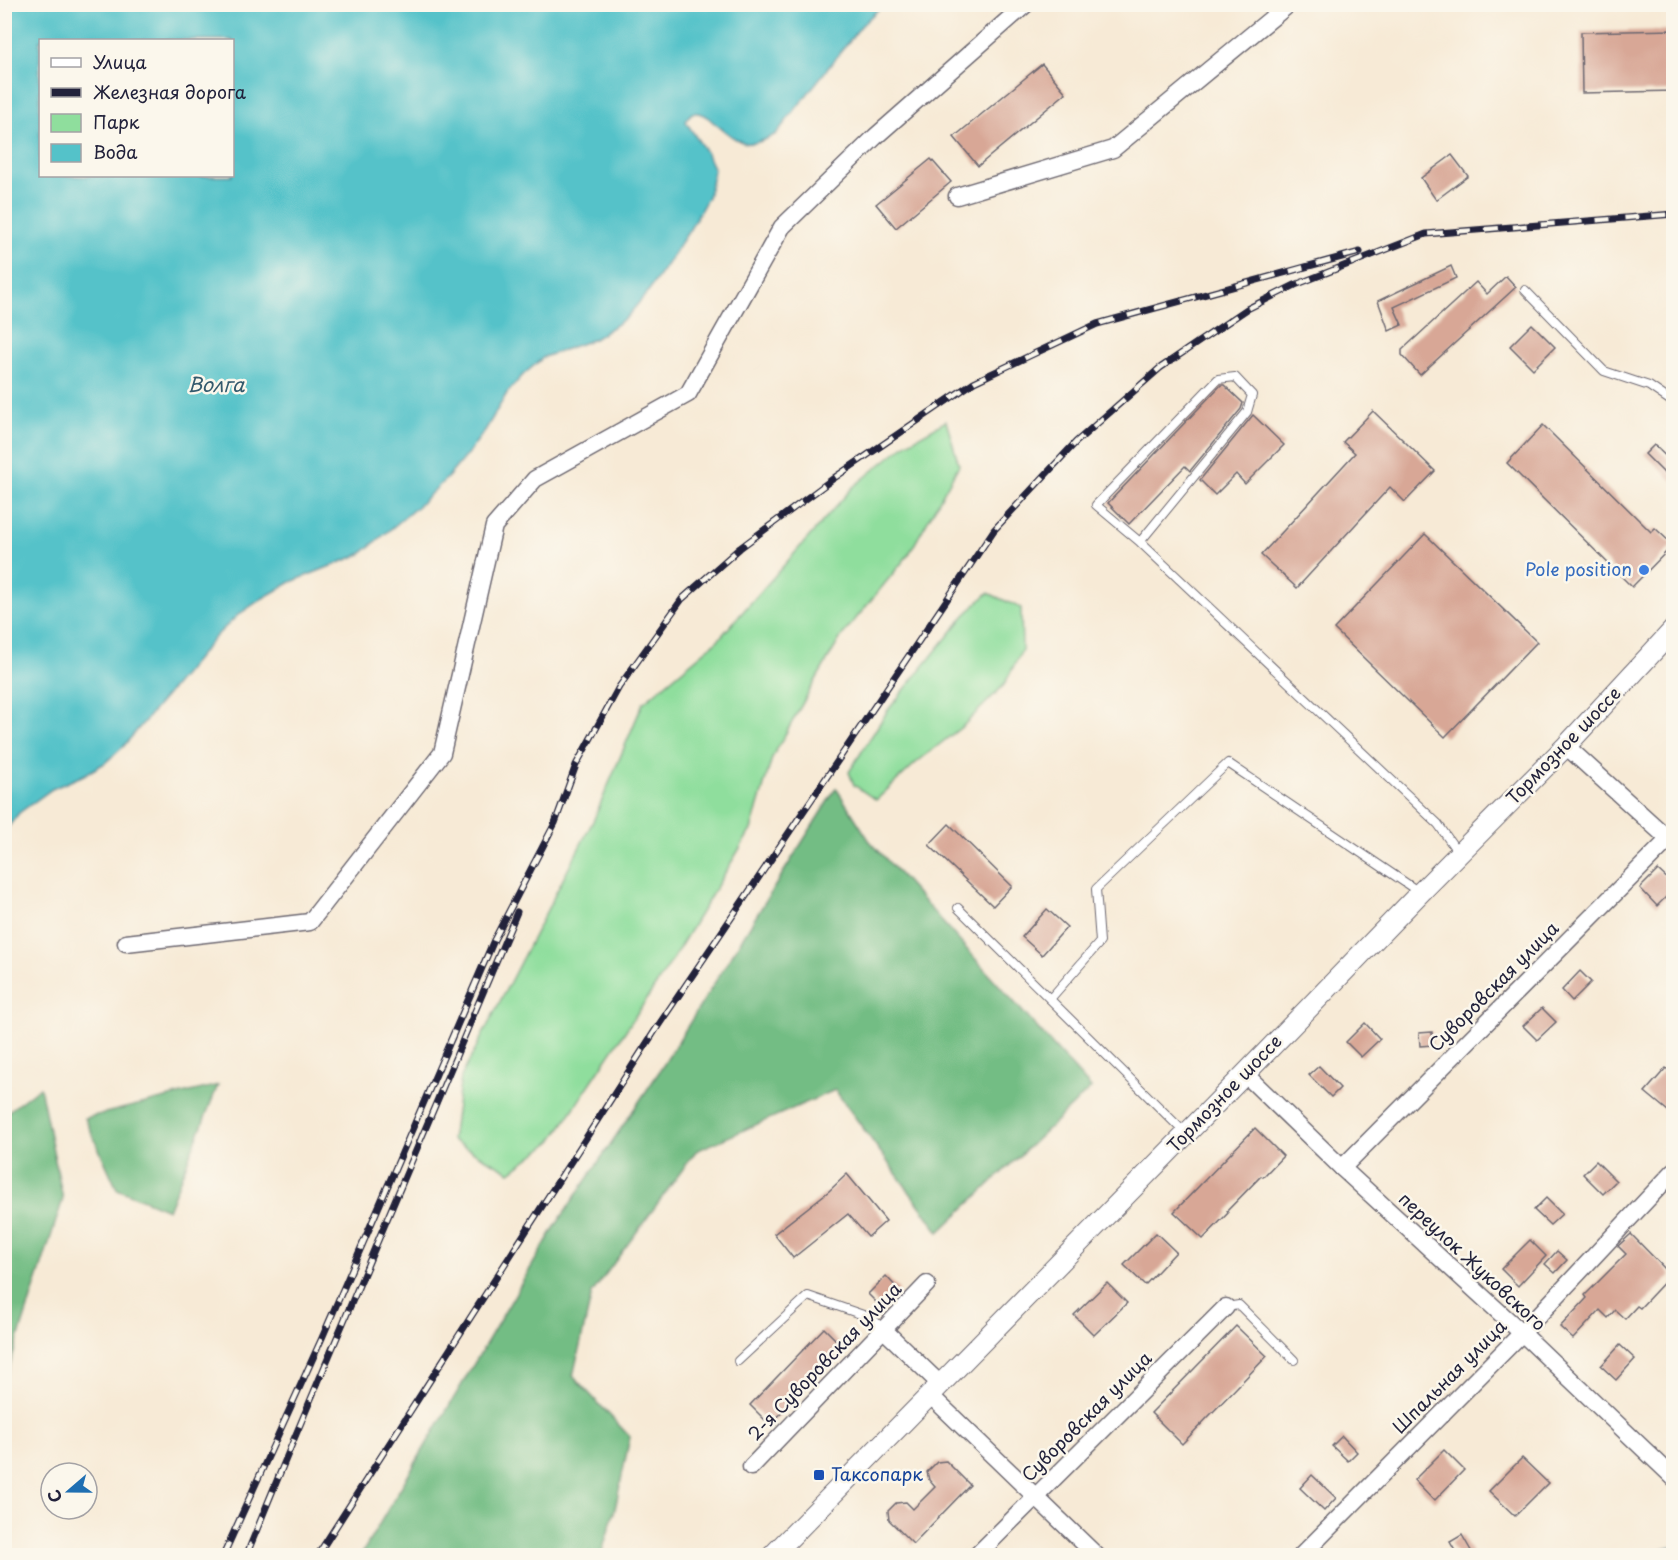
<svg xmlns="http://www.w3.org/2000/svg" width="1678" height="1560" font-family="'Playpen Sans',sans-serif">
  <rect width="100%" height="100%" fill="#fbf7ec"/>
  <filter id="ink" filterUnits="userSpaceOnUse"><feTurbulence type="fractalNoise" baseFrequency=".0167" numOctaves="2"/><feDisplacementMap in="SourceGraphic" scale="12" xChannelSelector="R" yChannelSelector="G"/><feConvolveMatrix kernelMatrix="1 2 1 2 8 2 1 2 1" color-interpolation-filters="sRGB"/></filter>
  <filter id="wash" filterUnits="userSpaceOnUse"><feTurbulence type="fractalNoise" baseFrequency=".008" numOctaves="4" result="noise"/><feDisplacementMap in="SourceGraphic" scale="24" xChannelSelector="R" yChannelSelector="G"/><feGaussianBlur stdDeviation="1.35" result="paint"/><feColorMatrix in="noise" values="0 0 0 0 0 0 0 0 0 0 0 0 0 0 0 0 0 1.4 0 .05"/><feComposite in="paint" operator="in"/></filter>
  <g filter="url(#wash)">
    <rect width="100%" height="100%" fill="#f7ead6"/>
    <g fill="#8fde9d" stroke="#58806c" stroke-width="1.5">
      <path d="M946,421L959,465L909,554L841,637L810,690L772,758L751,830L666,970L552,1141L510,1172L452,1140L461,1077L594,819L643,703L718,640L853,487L907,443Z"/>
      <path d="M988,593L1021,608L1022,650L1004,685L963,726L917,762L876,800L854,785L849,772L888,710L965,615Z"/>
    </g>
    <g fill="#73bd84" stroke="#4a7060" stroke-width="1.5">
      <path d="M836,788L869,840L1091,1088L939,1232L835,1090L696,1151L592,1293L573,1376L630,1437L615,1509L601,1555H361L556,1225L659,1072Z"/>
      <path d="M218,1085L168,1210L117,1189L85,1118Z"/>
      <path d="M40,1087L63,1199L5,1380V1114Z"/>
    </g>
    <g fill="#54c2c9" stroke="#3b7282" stroke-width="1.5" fill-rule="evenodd">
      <path d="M5,4H883V5L861,26L776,134C745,152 739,142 713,122C707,116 701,112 692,113L688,117L686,122L706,152L714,170L708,197L690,229L663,270L647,293L626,318L594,339L544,357L523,375L507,393L486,429L469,452L448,477L418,506L361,554L291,582L263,598L238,615L216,636L123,747L105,763L84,775L52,789L19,813L5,831ZM40,40H232V176H40Z"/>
      <path d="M1673,1546V1555H1647L1650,1552Z"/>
    </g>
    <g id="blocks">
      <g fill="#d8a796">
        <path d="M1674,30V91L1582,93L1581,32Z"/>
        <path d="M1042,64L1066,93L978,166L954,137Z"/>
        <path d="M1452,155L1468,176L1436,200L1421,178Z"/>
        <path d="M931,159L951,182L896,228L876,204Z"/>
        <path d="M1451,266L1456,278L1394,307L1402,325L1389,331L1378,301Z"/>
        <path d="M1506,276L1516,287L1420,375L1402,355V350L1476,282L1487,294Z"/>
        <path d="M1532,324L1555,347L1533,369L1510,346Z"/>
        <path d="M1221,385H1224L1243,403L1241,409L1190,471L1185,466L1129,524L1108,503Z"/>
        <path d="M1373,411L1435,471L1405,502L1390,487L1297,588L1261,555L1355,453L1343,442Z"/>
        <path d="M1253,415L1284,445L1245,484L1236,474L1215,495L1200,480Z"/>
        <path d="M1543,425L1651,532L1655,528L1673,545L1632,587L1507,463Z"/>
        <path d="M1654,445L1674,464V483L1645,454Z"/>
        <path d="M1425,534L1537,642L1445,737L1334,629Z"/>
        <path d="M949,824L1012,886L993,906L929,845Z"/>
        <path d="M1658,870L1674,885V889L1657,906L1640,888Z"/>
        <path d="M1047,909L1067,927L1042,955L1022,937Z"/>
        <path d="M1580,971L1591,982L1572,1001L1562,990Z"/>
        <path d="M1542,1008L1556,1022L1537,1040L1523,1026Z"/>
        <path d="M1365,1023L1380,1039L1361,1057L1346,1042Z"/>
        <path d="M1432,1032V1045L1420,1046L1419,1033Z"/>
        <path d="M1319,1066L1340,1088L1331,1097L1309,1075Z"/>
        <path d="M1666,1068L1674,1075V1116L1645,1092Z"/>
        <path d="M1255,1128L1283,1156L1263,1177L1261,1176L1227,1211L1228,1213L1203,1239L1174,1212Z"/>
        <path d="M1596,1161L1616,1181L1603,1194L1583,1174Z"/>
        <path d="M847,1174L886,1221L868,1237L848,1214L793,1258L774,1234L829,1191Z"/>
        <path d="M1546,1198L1562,1214L1550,1225L1534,1210Z"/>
        <path d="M1156,1233L1176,1252L1145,1285L1124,1265Z"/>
        <path d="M1631,1234L1671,1275L1640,1308L1637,1306L1625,1319L1615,1310L1608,1318L1600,1310L1573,1339L1560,1327L1587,1298L1585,1295L1626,1254L1618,1246Z"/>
        <path d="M1530,1240L1546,1256L1518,1286L1501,1269Z"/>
        <path d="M1557,1251L1567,1260L1555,1273L1545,1264Z"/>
        <path d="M886,1276L899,1290L881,1307L868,1294Z"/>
        <path d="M1107,1283L1127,1303L1094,1335L1074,1315Z"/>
        <path d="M1236,1326L1267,1356L1182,1444L1151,1413Z"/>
        <path d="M824,1328L844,1348L770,1425L750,1405Z"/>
        <path d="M1620,1345L1635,1359L1616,1380L1601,1366Z"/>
        <path d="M1342,1436L1357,1452L1348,1461L1332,1446Z"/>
        <path d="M1444,1450L1464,1470L1434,1501L1414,1480Z"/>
        <path d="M1522,1458L1548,1483L1515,1516L1489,1491Z"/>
        <path d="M946,1461L970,1485L913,1544L889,1520L888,1511L896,1503L906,1502L913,1509L935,1487L929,1480L927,1472L937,1462Z"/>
        <path d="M1312,1475L1336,1498L1324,1511L1300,1488Z"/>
        <path d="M1462,1535L1474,1556H1458L1450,1542Z"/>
      </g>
    </g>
  </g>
  <g filter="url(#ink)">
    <use href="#blocks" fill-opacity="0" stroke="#6d6871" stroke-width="1.5"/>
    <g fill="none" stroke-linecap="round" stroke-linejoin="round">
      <g stroke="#6d6871" stroke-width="10">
        <g id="service">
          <path d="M1525,290L1604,371L1649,386L1674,403"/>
          <path d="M1140,542L1247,412L1252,395L1235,377L1218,379L1096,505L1140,542L1438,824L1459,854"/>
          <path d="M958,908L1185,1133"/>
          <path d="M1050,999L1100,942L1096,889L1228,763L1419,892"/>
          <path d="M1226,1307L1239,1305L1294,1360"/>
          <path d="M738,1361L808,1296L872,1318L883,1329"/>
        </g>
      </g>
      <g stroke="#6d6871" stroke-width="19">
        <g id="minor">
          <path d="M957,196L1113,149L1289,4"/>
          <path d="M1566,746L1674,844"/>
          <path d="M126,943L310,922L442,753L494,526L535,479L688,394L782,227L875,137L1026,4"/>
          <path d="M1245,1074L1342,1168L1522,1333L1674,1478"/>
          <path d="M1342,1168L1674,834"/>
          <path d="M883,1329L940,1384"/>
          <path d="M930,1395L1097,1556"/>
          <path d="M751,1467L927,1284"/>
          <path d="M976,1556L1226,1307"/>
          <path d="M1301,1556L1522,1333L1674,1171"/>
        </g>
      </g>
      <g stroke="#6d6871" stroke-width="22">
        <path id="tertiary" d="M772,1556L1245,1074L1420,893L1566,746L1674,629"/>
      </g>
      <use href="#service" stroke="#fff" stroke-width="8"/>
      <use href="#minor" stroke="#fff" stroke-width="16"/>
      <use href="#tertiary" stroke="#fff" stroke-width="20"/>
      <g stroke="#22223b" stroke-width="7">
        <g id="rail">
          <path d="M223,1556L322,1338L494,940L555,823L576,765L619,687L682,599L740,548L834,478L974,382L1097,324L1360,252"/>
          <path d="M246,1556L294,1439L517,912"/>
          <path d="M317,1556L658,1026L994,530L1076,442L1160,368L1247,309L1295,285L1426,234L1674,214"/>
        </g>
      </g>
      <use href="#rail" stroke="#fbf7ec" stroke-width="4.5" stroke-dasharray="14" stroke-linecap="butt"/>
    </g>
  </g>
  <circle fill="#3f7fe0" stroke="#fbf7ec" stroke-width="2" cx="1644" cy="570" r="6"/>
  <rect fill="#1a4fb4" stroke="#fbf7ec" stroke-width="2" x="813" y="1469" width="12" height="12" rx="3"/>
  <g text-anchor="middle" stroke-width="5" stroke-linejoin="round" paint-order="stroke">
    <g font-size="18" fill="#366cbe" stroke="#fbf7ec" text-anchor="end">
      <text x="1632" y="576">Pole position</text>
    </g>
    <g font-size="18" fill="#22223b" stroke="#fbf7ec">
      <text transform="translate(1564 746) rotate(-46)" y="6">Тормозное шоссе</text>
      <text transform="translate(1494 987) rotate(-45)" y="6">Суворовская улица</text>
      <text transform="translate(1225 1094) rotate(-46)" y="6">Тормозное шоссе</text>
      <text transform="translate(1472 1262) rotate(43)" y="6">переулок Жуковского</text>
      <text transform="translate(825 1362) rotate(-46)" y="6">2-я Суворовская улица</text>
      <text transform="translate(1450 1377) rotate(-45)" y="6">Шпальная улица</text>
      <text transform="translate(1087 1417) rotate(-45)" y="6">Суворовская улица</text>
    </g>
    <g font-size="18" fill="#164399" stroke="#fbf7ec" text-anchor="start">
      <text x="831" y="1481">Таксопарк</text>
    </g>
    <g font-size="20" font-style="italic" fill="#345a6d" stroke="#fbf7ec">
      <text x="216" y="392">Волга</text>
    </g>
  </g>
  <rect width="1678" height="1560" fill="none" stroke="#fbf7ec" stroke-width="24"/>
  <rect x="39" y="39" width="195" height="138" fill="#fbf7ec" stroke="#a4a2a5" stroke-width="1.5"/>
  <rect x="51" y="58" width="30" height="9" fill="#ffffff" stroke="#a4a2a5" stroke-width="1.5"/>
  <text x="93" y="69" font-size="18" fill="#22223b">Улица</text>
  <rect x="51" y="88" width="30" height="9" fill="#22223b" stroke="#a4a2a5" stroke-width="1.5"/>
  <text x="93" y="99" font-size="18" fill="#22223b">Железная дорога</text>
  <rect x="51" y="114" width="30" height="18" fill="#8fde9d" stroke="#a4a2a5" stroke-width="1.5"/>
  <text x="93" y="129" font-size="18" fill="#22223b">Парк</text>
  <rect x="51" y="144" width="30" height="18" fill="#54c2c9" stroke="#a4a2a5" stroke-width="1.5"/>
  <text x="93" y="159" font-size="18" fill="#22223b">Вода</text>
  <g transform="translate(69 1491) rotate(250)"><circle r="28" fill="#fbf7ec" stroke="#a4a2a5" stroke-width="1.5"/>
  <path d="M0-4.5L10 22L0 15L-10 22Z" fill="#1f6fb2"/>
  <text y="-9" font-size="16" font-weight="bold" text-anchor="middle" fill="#22223b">С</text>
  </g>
</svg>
